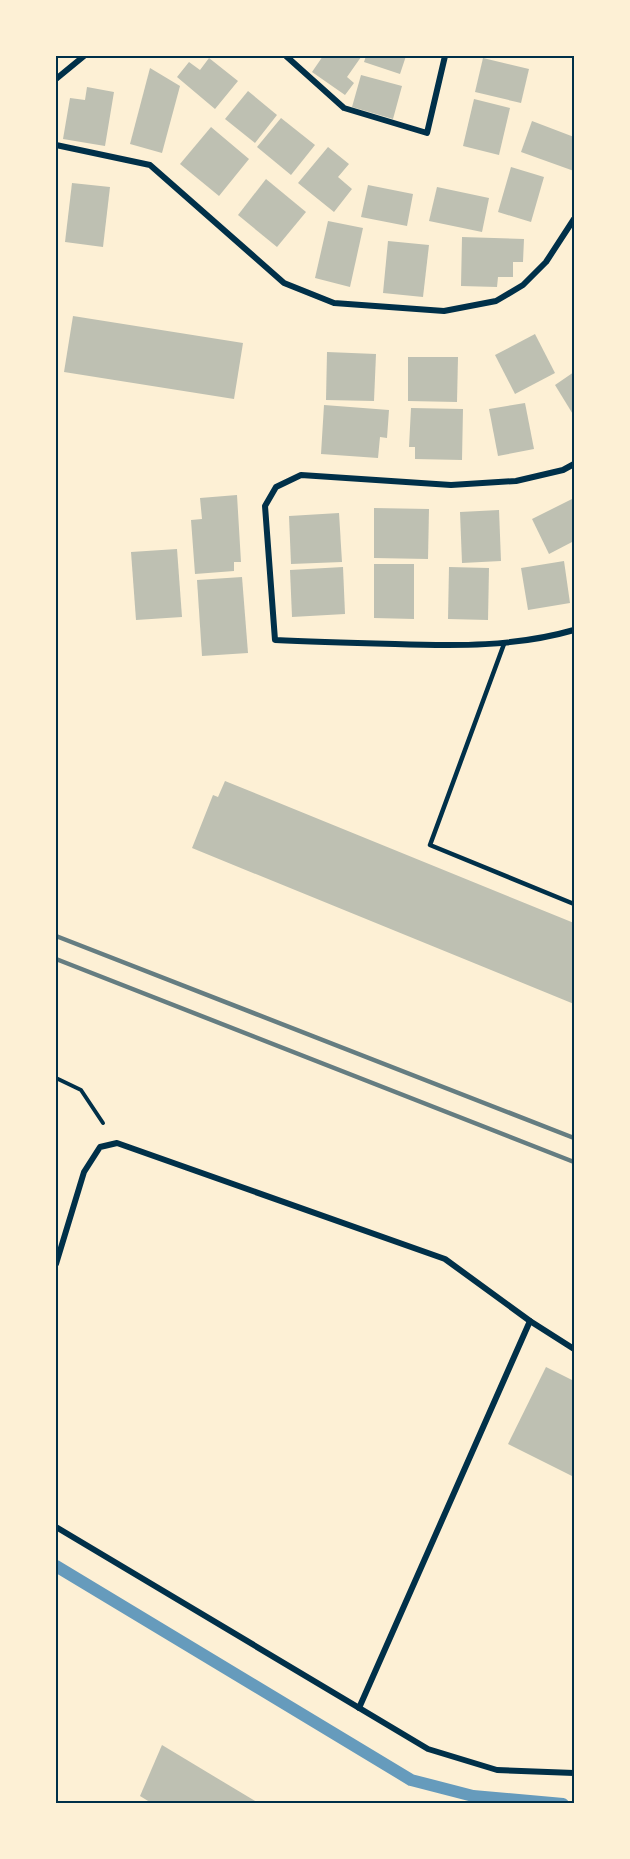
<svg xmlns="http://www.w3.org/2000/svg" width="630" height="1859" font-family="'DM Sans',sans-serif">
  <rect width="100%" height="100%" fill="#fdf0d5"/>
  <g fill="none" stroke-linecap="round" stroke-linejoin="round">
    <path stroke="#669bbc" stroke-width="12" d="M56,1566L411,1780L473,1796L563,1804"/>
  </g>
  <g fill="#bec0b2">
    <path d="M323,56L361,57L347,77L354,83L345,95L312,72Z"/>
    <path d="M366,56H406L400,74L364,62Z"/>
    <path d="M209,58L238,81L215,109L177,77L189,62L200,70Z"/>
    <path d="M483,58L529,69L521,103L475,92Z"/>
    <path d="M150,68L180,86L162,153L130,144Z"/>
    <path d="M361,75L402,86L393,119L352,107Z"/>
    <path d="M87,87L114,92L105,146L63,139L70,98L85,100Z"/>
    <path d="M248,91L277,115L255,143L225,119Z"/>
    <path d="M474,99L510,108L499,155L463,146Z"/>
    <path d="M281,118L315,145L291,175L257,147Z"/>
    <path d="M532,121L574,137V171L521,152Z"/>
    <path d="M211,127L249,159L219,196L180,164Z"/>
    <path d="M328,147L349,164L338,177L352,189L334,212L298,183Z"/>
    <path d="M511,167L544,177L531,222L498,212Z"/>
    <path d="M266,179L306,212L277,247L238,215Z"/>
    <path d="M72,183L110,187L103,247L65,242Z"/>
    <path d="M368,185L413,194L407,226L361,217Z"/>
    <path d="M437,187L489,198L482,232L429,221Z"/>
    <path d="M328,221L363,228L350,287L315,278Z"/>
    <path d="M462,237L524,239L523,262H513V277H498L497,287L461,286Z"/>
    <path d="M388,241L429,245L423,297L383,293Z"/>
    <path d="M73,316L243,343L234,399L64,372Z"/>
    <path d="M535,334L555,373L515,394L495,355Z"/>
    <path d="M327,352L376,354L374,401L326,400Z"/>
    <path d="M408,357H458L457,402L408,401Z"/>
    <path d="M574,372V416L555,385Z"/>
    <path d="M525,403L534,449L498,456L489,409Z"/>
    <path d="M324,405L389,410L387,438L380,437L378,458L321,454Z"/>
    <path d="M411,408L463,409L462,460L415,459V447H409Z"/>
    <path d="M237,495L241,562H234V571L195,574L191,520L202,519L200,498Z"/>
    <path d="M574,498V541L549,554L532,519Z"/>
    <path d="M374,508L429,509L428,559L374,558Z"/>
    <path d="M499,510L501,561L462,563L460,512Z"/>
    <path d="M339,513L342,562L291,564L289,516Z"/>
    <path d="M177,549L182,617L136,620L131,552Z"/>
    <path d="M564,561L570,603L528,610L521,568Z"/>
    <path d="M374,564H414V619L374,618Z"/>
    <path d="M343,567L345,614L292,617L290,570Z"/>
    <path d="M449,567L489,568L488,620L448,619Z"/>
    <path d="M242,577L248,653L202,656L197,580Z"/>
    <path d="M225,781L574,923V1004L192,848L213,795L218,797Z"/>
    <path d="M546,1367L574,1381V1477L508,1444Z"/>
    <path d="M162,1745L260,1804H153L140,1796Z"/>
  </g>
  <g fill="none" stroke-linecap="round" stroke-linejoin="round">
    <path stroke="#003049" stroke-width="4" d="M56,1078L81,1090L103,1123"/>
    <path stroke="#003049" stroke-width="4.5" d="M504,644L430,845L574,904"/>
    <g stroke="#003049" stroke-width="6">
      <path d="M286,56L344,108L427,133L445,56"/>
      <path d="M56,79L84,56"/>
      <path d="M56,145L150,165L284,283L334,303L444,311L496,301L523,285L546,262L574,219"/>
      <path d="M574,464L563,470L516,481L451,485L301,475L276,487L265,506L275,640C315,642 355,643 395,644C456,646 515,647 574,630"/>
      <path d="M56,1264L84,1172L100,1147L117,1143L445,1259L530,1321L574,1349"/>
      <path d="M56,1527L428,1749L497,1770L574,1773"/>
      <path d="M359,1708L530,1321"/>
    </g>
    <g stroke="#657d81" stroke-width="4.5">
      <path d="M56,936L574,1138"/>
      <path d="M56,959L574,1162"/>
    </g>
  </g>
  <rect width="630" height="1859" fill="none" stroke="#fdf0d5" stroke-width="114"/>
  <rect x="57" y="57" width="516" height="1745" fill="none" stroke="#003049" stroke-width="2"/>
</svg>
